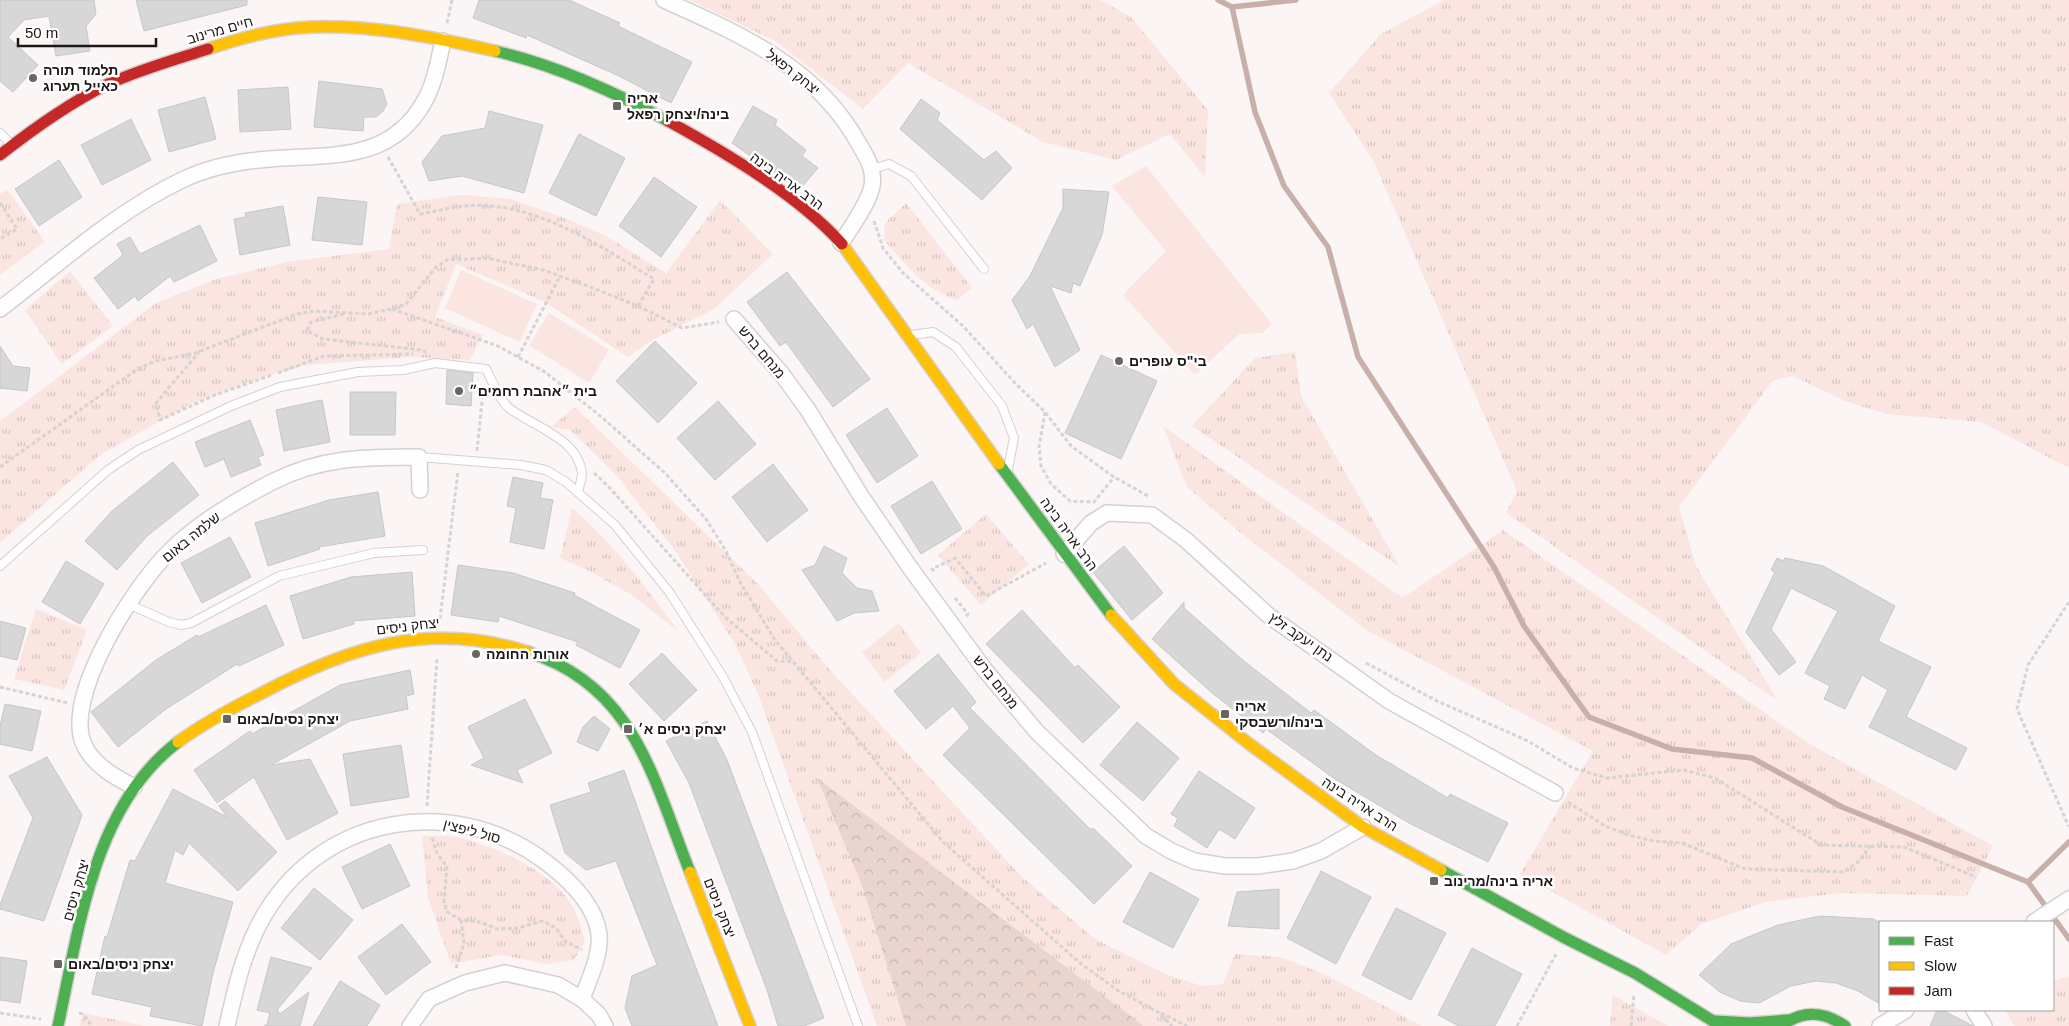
<svg xmlns="http://www.w3.org/2000/svg" width="2069" height="1026" font-family="Arial,Heebo,sans-serif">
  <defs>
    <pattern id="grass-tufts" width="24" height="20" patternUnits="userSpaceOnUse" patternTransform="scale(1.25)"><rect width="24" height="20" fill="#fae5e0"/><path d="M3 7l-1-3M5 7V3M7 7l1-3M15 17l-1-3M17 17v-4M19 17l1-3" fill="none" stroke="#d6c4bf"/></pattern>
    <pattern id="forest-crowns" width="20" height="18" patternUnits="userSpaceOnUse" patternTransform="scale(1.25)"><rect width="20" height="18" fill="#e9d4ce"/><path d="M2 6a3 3 0 1 1 6 0M12 15a3 3 0 1 1 6 0" fill="none" stroke="#c7b5b0"/></pattern>
  </defs>
  <rect width="100%" height="100%" fill="#fbf6f5"/>
  <g fill="url(#grass-tufts)">
    <path d="M690,0H1100L1130,16L1208,110L1205,177L1170,134L1116,160L1043,142L908,63L863,109L775,41Z"/>
    <path d="M1444,0H2069V468L1981,422L1887,414L1845,401L1793,376L1773,380L1679,507L1696,566L1778,701L1506,513L1517,491L1374,162L1329,93L1381,34Z"/>
    <path d="M7,189L45,242L0,275V194Z"/>
    <path d="M461,195L511,199L567,219L606,236L666,273L720,200L773,254L714,309L647,343L628,357L545,302L456,264L435,317L483,335L470,360L410,357L306,365L256,379L190,404L100,455L0,543V421L156,303L213,280L286,262L389,249L397,204Z"/>
    <path d="M906,203L972,288L957,300C927,291 904,264 884,240L885,223Z"/>
    <path d="M70,271L113,326L62,364L25,310Z"/>
    <path d="M1295,352L1301,396L1400,567L1192,426L1255,358Z"/>
    <path d="M575,407L757,583L829,669L1022,877L1095,939L1165,974L1202,986L1223,984L1235,954L1280,957L1324,974L1422,1026H877L758,694L735,644L674,549L617,476L570,430L551,427Z"/>
    <path d="M1163,426L1402,598L1503,530L1808,743L1993,846L1967,896L1840,893L1765,902L1702,924L1666,955L1520,874L1593,751L1368,631L1237,530L1187,487Z"/>
    <path d="M572,508C615,545 646,587 679,632L630,594L589,571L560,558Z"/>
    <path d="M986,514L1029,564L981,605L938,555Z"/>
    <path d="M36,609L87,630L64,690L14,679Z"/>
    <path d="M899,623L921,653L884,682L862,652Z"/>
    <path d="M422,836C433,836 445,835 456,837C491,844 546,869 567,898C576,911 581,926 585,941L574,960L548,964L501,955L451,964L428,898Z"/>
    <path d="M2069,976V1026H2014L2005,1010H2053V981Z"/>
    <path d="M1613,995L1668,1026H1610Z"/>
    <path d="M83,1013L146,1026H80Z"/>
  </g>
  <path fill="url(#forest-crowns)" d="M817,778L1141,1024L1143,1026H906L862,885Z"/>
  <g fill="#fae5e0">
    <path d="M1146,166L1272,324L1262,333L1239,334L1195,375L1123,295L1166,251L1112,186Z"/>
    <path d="M461,270L537,304L520,342L445,308Z"/>
    <path d="M549,313L609,350L589,383L529,345Z"/>
  </g>
  <g fill="none" stroke-linecap="round" stroke-linejoin="round">
    <g stroke="#c9afa9" stroke-width="5.5">
      <path d="M1218,0L1232,7L1296,0"/>
      <path d="M1232,7L1255,112L1284,186L1328,247L1358,357L1494,567L1524,626L1589,717L1672,749L1752,758L1842,807L2028,882L2069,842"/>
      <path d="M2028,882L2069,939"/>
    </g>
  </g>
  <g fill="#d7d7d8" stroke="#c5c6c7">
    <path d="M0,0H94L96,14L86,26L90,51L56,56L49,16L24,20L8,37L38,65L13,92L0,81Z"/>
    <path d="M136,0H247V5L144,31Z"/>
    <path d="M479,0H569L620,23L618,26L692,62L671,103L619,76L527,35L526,38L473,18Z"/>
    <path d="M319,81L382,89L387,104L383,111L376,117H364L363,131L314,127Z"/>
    <path d="M288,87L291,129L240,132L238,90Z"/>
    <path d="M205,97L216,139L169,152L158,110Z"/>
    <path d="M921,99L940,113L937,120L984,160L996,151L1012,168L982,200L900,129Z"/>
    <path d="M753,106L777,120L775,125L806,150L802,156L818,168L799,190L732,143Z"/>
    <path d="M489,111L543,125L524,193L462,176L429,181L422,162L442,136L485,128Z"/>
    <path d="M131,119L151,160L102,185L81,145Z"/>
    <path d="M579,134L625,158L596,216L549,193Z"/>
    <path d="M59,160L82,197L39,226L15,189Z"/>
    <path d="M654,177L697,207L661,257L619,226Z"/>
    <path d="M1063,189L1109,192L1102,235L1080,286L1073,283L1071,293L1050,286L1080,350L1055,367L1033,324L1027,329L1012,300L1030,276L1063,208Z"/>
    <path d="M318,197L367,202L362,245L312,240Z"/>
    <path d="M283,206L290,245L240,255L234,219L246,217L245,213Z"/>
    <path d="M200,225L217,261L174,282L170,276L138,301L135,296L118,309L94,278L123,255L117,244L130,237L140,254Z"/>
    <path d="M787,272L870,379L833,407L786,342L780,346L747,302Z"/>
    <path d="M655,341L697,383L658,423L616,381Z"/>
    <path d="M0,346L13,366L30,368L27,391L0,388Z"/>
    <path d="M1101,355L1157,381L1121,459L1065,433Z"/>
    <path d="M447,370L473,373L471,406L446,404Z"/>
    <path d="M350,392H396L395,435H350Z"/>
    <path d="M322,400L330,442L284,451L276,410Z"/>
    <path d="M718,401L756,444L715,480L677,438Z"/>
    <path d="M887,408L918,456L877,483L846,435Z"/>
    <path d="M250,420L264,455L258,457L261,465L231,477L224,459L205,467L195,442Z"/>
    <path d="M173,462L199,495L147,536L117,570L85,541L112,511Z"/>
    <path d="M773,464L808,510L767,542L732,497Z"/>
    <path d="M513,477L543,483L540,498L553,500L544,549L510,542L516,508L507,506Z"/>
    <path d="M932,481L962,529L921,554L891,506Z"/>
    <path d="M378,492L385,536L319,547L320,549L268,566L255,523L329,500Z"/>
    <path d="M230,537L251,577L202,603L181,563Z"/>
    <path d="M824,546L847,558L842,573L857,588L872,591L879,611L854,613L837,621L802,570L815,565Z"/>
    <path d="M1124,546L1163,593L1132,620L1093,572Z"/>
    <path d="M1777,558L1783,561L1785,558L1823,566L1895,606L1878,641L1931,667L1906,717L1967,748L1956,770L1869,727L1888,690L1862,675L1845,709L1824,699L1830,686L1805,673L1838,611L1791,588L1771,629L1796,662L1779,675L1746,632L1775,572L1771,570Z"/>
    <path d="M66,561L104,584L80,624L42,602Z"/>
    <path d="M458,565L513,573L575,593L574,595L640,630L620,668L576,645L578,642L499,616L498,622L451,615Z"/>
    <path d="M412,572L415,616L353,621L354,624L303,639L290,596L351,577Z"/>
    <path d="M1184,602V608L1245,662L1311,713L1314,710L1376,755L1448,798L1450,794L1508,823L1488,862L1409,823L1335,779L1266,729L1263,733L1211,692L1152,639Z"/>
    <path d="M266,605L284,645L239,666L237,664L166,709L118,747L91,712L156,660L197,635L198,637Z"/>
    <path d="M1022,610L1075,668L1078,665L1120,707L1083,743L986,644Z"/>
    <path d="M0,621L26,628L17,660L0,656Z"/>
    <path d="M662,653L697,690L664,721L629,684Z"/>
    <path d="M938,654L976,702L970,708L1091,830L1093,828L1132,866L1094,904L943,755L970,728L953,706L926,729L894,691Z"/>
    <path d="M410,670L414,694L406,696L408,709L350,721L271,765L310,759L338,813L287,840L254,777L217,803L194,770L250,731L252,734L340,685Z"/>
    <path d="M525,699L552,753L517,770L523,783L471,765L484,758L468,727Z"/>
    <path d="M5,704L41,711L32,751L0,744V726Z"/>
    <path d="M594,716L610,729L598,751L577,742L583,727Z"/>
    <path d="M707,721L727,760L824,1018L804,1026H778L767,990L689,783L666,741Z"/>
    <path d="M1137,722L1179,758L1143,801L1100,765Z"/>
    <path d="M401,745L409,797L351,806L343,754Z"/>
    <path d="M47,757L82,815L44,921L0,909V905L33,818L9,776Z"/>
    <path d="M624,770L671,902L718,1026H632L625,1008L632,976L657,965L616,861L586,870L565,853L550,805L591,792L588,783Z"/>
    <path d="M1199,771L1255,808L1235,839L1219,829L1207,848L1174,826L1178,818L1171,814Z"/>
    <path d="M173,789L227,817L219,806L225,801L277,852L238,891L189,843L183,855L175,850L165,883L233,902L213,973L202,1026L150,1016L152,1007L92,994L105,936L107,937L130,860L135,861Z"/>
    <path d="M390,844L410,886L362,909L342,867Z"/>
    <path d="M1321,871L1371,897L1336,964L1287,938Z"/>
    <path d="M1150,872L1199,899L1173,948L1123,922Z"/>
    <path d="M314,888L353,920L320,960L281,928Z"/>
    <path d="M1279,889V929L1228,926L1237,892Z"/>
    <path d="M1396,908L1446,933L1411,1000L1362,975Z"/>
    <path d="M1820,916L1874,919L1880,923V1004L1858,991L1836,983L1816,981L1791,986L1759,1003L1740,1001L1720,992L1699,975L1731,944L1778,925Z"/>
    <path d="M402,924L431,962L386,995L358,957Z"/>
    <path d="M1472,948L1522,974L1495,1026H1459L1438,1015Z"/>
    <path d="M0,957L27,961L20,1003L0,1000Z"/>
    <path d="M271,957L312,968L277,1010L280,1014L309,992L300,1026H264L267,1024L270,1013L257,1010Z"/>
    <path d="M340,981L380,1005L367,1026H313Z"/>
    <path d="M1937,1010H1942L1973,1026H1930Z"/>
  </g>
  <g fill="none" stroke-linecap="round" stroke-linejoin="round">
    <g stroke="#d6d0cf" stroke-width="10">
      <g id="lane">
        <path d="M0,133L11,144"/>
        <path d="M872,169L889,164L911,176L984,269"/>
        <path d="M911,335L933,332L956,347L1002,406L1014,438L1008,469"/>
        <path d="M419,457L521,465L546,470L566,482L615,525L670,593L723,677L752,732L858,1026"/>
        <path d="M0,566L108,470L138,450L231,406L280,387L358,372L403,370L435,363L486,369C492,380 499,400 509,408C532,426 578,438 582,473C582,479 579,487 578,492"/>
        <path d="M128,604L169,622L181,625L191,623L279,576L374,553L423,550"/>
      </g>
    </g>
    <g stroke="#d6d0cf" stroke-width="18">
      <g id="street">
        <path d="M664,0C740,34 817,67 859,144C867,158 875,170 872,186C869,203 850,229 841,243"/>
        <path d="M0,309C58,265 115,212 182,180C209,167 240,161 270,159C329,154 390,163 424,102C435,83 438,62 443,41"/>
        <path d="M734,319L781,373L808,410L861,496L911,569L985,670L1037,732L1146,836L1171,851L1194,861L1225,866H1258L1293,861L1321,851L1363,827"/>
        <path d="M1064,554L1091,523L1107,513L1152,515L1186,540L1268,615L1389,701L1555,793"/>
        <path d="M134,787C115,777 96,767 85,747C60,699 136,583 171,550C199,522 237,500 272,482C321,457 365,457 419,457L420,490"/>
        <path d="M2034,922L2069,899"/>
        <path d="M1974,1010L1984,1026"/>
        <path d="M227,1026C236,986 244,948 266,912C325,815 452,794 543,860C566,877 595,903 599,934C601,956 589,979 582,999"/>
        <path d="M410,1026L429,999L465,983L505,973L558,985L582,999L599,1015L605,1026"/>
        <path d="M1880,1026L1906,1010"/>
      </g>
    </g>
    <g stroke="#d6d0cf" stroke-width="14">
      <g id="fast">
        <path d="M495,51C556,65 613,91 668,121"/>
        <path d="M999,464L1111,615"/>
        <path d="M528,652C635,686 653,779 690,872"/>
        <path d="M1441,870L1565,938L1635,973L1721,1026"/>
        <path d="M1715,1021L1750,1023L1789,1020"/>
        <path d="M58,1026C79,929 93,806 178,742"/>
        <path d="M1781,1026C1803,1010 1823,1011 1845,1026"/>
      </g>
    </g>
    <g stroke="#d6d0cf" stroke-width="14">
      <g id="slow">
        <path d="M208,49C237,39 267,31 297,28C361,22 433,37 495,51"/>
        <path d="M842,244L999,464"/>
        <path d="M1111,615L1174,684L1248,743L1363,827L1441,870"/>
        <path d="M178,742C204,723 232,708 260,694C348,647 430,620 528,652"/>
        <path d="M690,872L750,1026"/>
      </g>
    </g>
    <g stroke="#d6d0cf" stroke-width="14">
      <g id="jam">
        <path d="M668,121C726,153 798,195 842,244"/>
        <path d="M0,155C33,129 68,104 106,85C138,70 174,60 208,49"/>
      </g>
    </g>
    <g stroke="#d5d3d3" stroke-width="3" stroke-dasharray="4 2.5" stroke-linecap="butt">
      <path d="M447,23L452,0"/>
      <path d="M388,157L420,214C435,212 450,207 465,206C534,200 598,245 654,279L638,306"/>
      <path d="M0,203L17,229L0,239"/>
      <path d="M874,221L883,248L903,273L963,326L1015,383L1045,412L1071,446L1114,477L1150,497"/>
      <path d="M392,309L498,346L545,372L598,414L665,473L706,519L726,551L740,582L775,640L943,842L1079,962L1117,990L1158,1012L1172,1026"/>
      <path d="M344,314L311,322L307,331L323,339L421,350L426,352"/>
      <path d="M200,351L156,403L160,420L215,395L272,375"/>
      <path d="M518,357L560,276"/>
      <path d="M278,373L324,356L413,354"/>
      <path d="M1045,412L1039,447L1041,466L1051,484L1070,501L1094,502L1114,477"/>
      <path d="M477,451L483,392"/>
      <path d="M0,467L139,368L156,361L195,353L297,314L313,311L368,314L392,309L406,304L436,267L447,260L486,258L543,270L585,285L638,306L682,328L719,322"/>
      <path d="M594,473L608,486L725,617L777,661L794,662"/>
      <path d="M934,571L932,569L955,558L986,596L1046,563"/>
      <path d="M955,598L968,614L966,617"/>
      <path d="M2069,602L2028,665L2017,709L2069,827"/>
      <path d="M440,619L458,471"/>
      <path d="M1366,663L1437,701L1526,740L1573,768L1607,778L1683,770L1715,778L1821,845L1904,847L1976,877"/>
      <path d="M0,687L68,703"/>
      <path d="M1568,802L1605,826L1628,835L1654,841L1682,843L1745,869L1844,872L1859,861L1871,845"/>
      <path d="M427,806L437,657"/>
      <path d="M432,838L437,853L447,867L444,901L447,912L461,920L480,922L497,929L518,928L542,921L556,928L565,941L582,950"/>
      <path d="M456,968L464,943L461,920"/>
      <path d="M0,1013L41,1019"/>
      <path d="M79,1013L83,1014L92,1026"/>
      <path d="M1161,1013L1187,1026"/>
      <path d="M1517,1026L1556,954"/>
      <path d="M1631,1026L1634,994"/>
    </g>
    <use href="#lane" stroke="#fefefe" stroke-width="8"/>
    <use href="#street" stroke="#fefefe" stroke-width="15"/>
    <use href="#fast" stroke="#4caf50" stroke-width="11"/>
    <use href="#slow" stroke="#ffc107" stroke-width="11"/>
    <use href="#jam" stroke="#c62828" stroke-width="11"/>
  </g>
  <g fill="#6a6463" stroke="#fff" stroke-width="2">
    <circle cx="33" cy="78" r="5"/>
    <rect x="612" y="101" width="10" height="10" rx="2.5"/>
    <circle cx="1119" cy="361" r="5"/>
    <circle cx="459" cy="391" r="5"/>
    <circle cx="476" cy="654" r="5"/>
    <rect x="1220" y="709" width="10" height="10" rx="2.5"/>
    <rect x="222" y="714" width="10" height="10" rx="2.5"/>
    <rect x="623" y="724" width="10" height="10" rx="2.5"/>
    <rect x="1429" y="876" width="10" height="10" rx="2.5"/>
    <rect x="53" y="959" width="10" height="10" rx="2.5"/>
  </g>
  <g text-anchor="middle" stroke-width="5" stroke-linejoin="round" paint-order="stroke">
    <g font-size="14" fill="#1c1614" stroke="#fff">
      <text transform="translate(220 30) rotate(-16)" y="5">חיים מרינוב</text>
      <text transform="translate(793 72) rotate(38)" y="5">יצחק רפאל</text>
      <text transform="translate(787 181) rotate(36)" y="5">הרב אריה בינה</text>
      <text transform="translate(762 352) rotate(50)" y="5">מנחם ברש</text>
      <text transform="translate(1069 534) rotate(54)" y="5">הרב אריה בינה</text>
      <text transform="translate(191 537) rotate(-39)" y="5">שלמה באום</text>
      <text transform="translate(408 626) rotate(-7)" y="5">יצחק ניסים</text>
      <text transform="translate(1301 637) rotate(35)" y="5">נתן יעקב זלץ</text>
      <text transform="translate(996 682) rotate(52)" y="5">מנחם ברש</text>
      <text transform="translate(1360 804) rotate(33)" y="5">הרב אריה בינה</text>
      <text transform="translate(472 831) rotate(15)" y="5">סול ליפצין</text>
      <text transform="translate(76 890) rotate(-74)" y="5">יצחק ניסים</text>
      <text transform="translate(720 908) rotate(68)" y="5">יצחק ניסים</text>
    </g>
    <g font-size="14" font-weight="bold" fill="#1c1614" stroke="#fff" text-anchor="start">
      <text x="43" y="75">תלמוד תורה<tspan x="43" dy="16">כאייל תערוג</tspan></text>
      <text x="627" y="103">אריה<tspan x="627" dy="16">בינה/יצחק רפאל</tspan></text>
      <text x="1129" y="366">בי"ס עופרים</text>
      <text x="469" y="396">בית ״אהבת רחמים״</text>
      <text x="486" y="659">אורות החומה</text>
      <text x="1235" y="711">אריה<tspan x="1235" dy="16">בינה/ורשבסקי</tspan></text>
      <text x="237" y="724">יצחק נסים/באום</text>
      <text x="638" y="734">יצחק ניסים א׳</text>
      <text x="1444" y="886">אריה בינה/מרינוב</text>
      <text x="68" y="969">יצחק ניסים/באום</text>
    </g>
  </g>
  <rect x="1879" y="921" width="175" height="90" fill="#ffffff" stroke="#a4a2a1"/>
  <rect x="1889" y="937" width="25" height="8" fill="#4caf50" stroke="#a4a2a1"/>
  <text x="1924" y="946" font-size="15" fill="#1c1614">Fast</text>
  <rect x="1889" y="962" width="25" height="8" fill="#ffc107" stroke="#a4a2a1"/>
  <text x="1924" y="971" font-size="15" fill="#1c1614">Slow</text>
  <rect x="1889" y="987" width="25" height="8" fill="#c62828" stroke="#a4a2a1"/>
  <text x="1924" y="996" font-size="15" fill="#1c1614">Jam</text>
  <path d="M18 38v8h138v-8" fill="none" stroke="#1c1614" stroke-width="2.5"/>
  <text x="25" y="38" font-size="15" fill="#1c1614" stroke="#ffffff" stroke-width="4" paint-order="stroke">50 m</text>
</svg>
